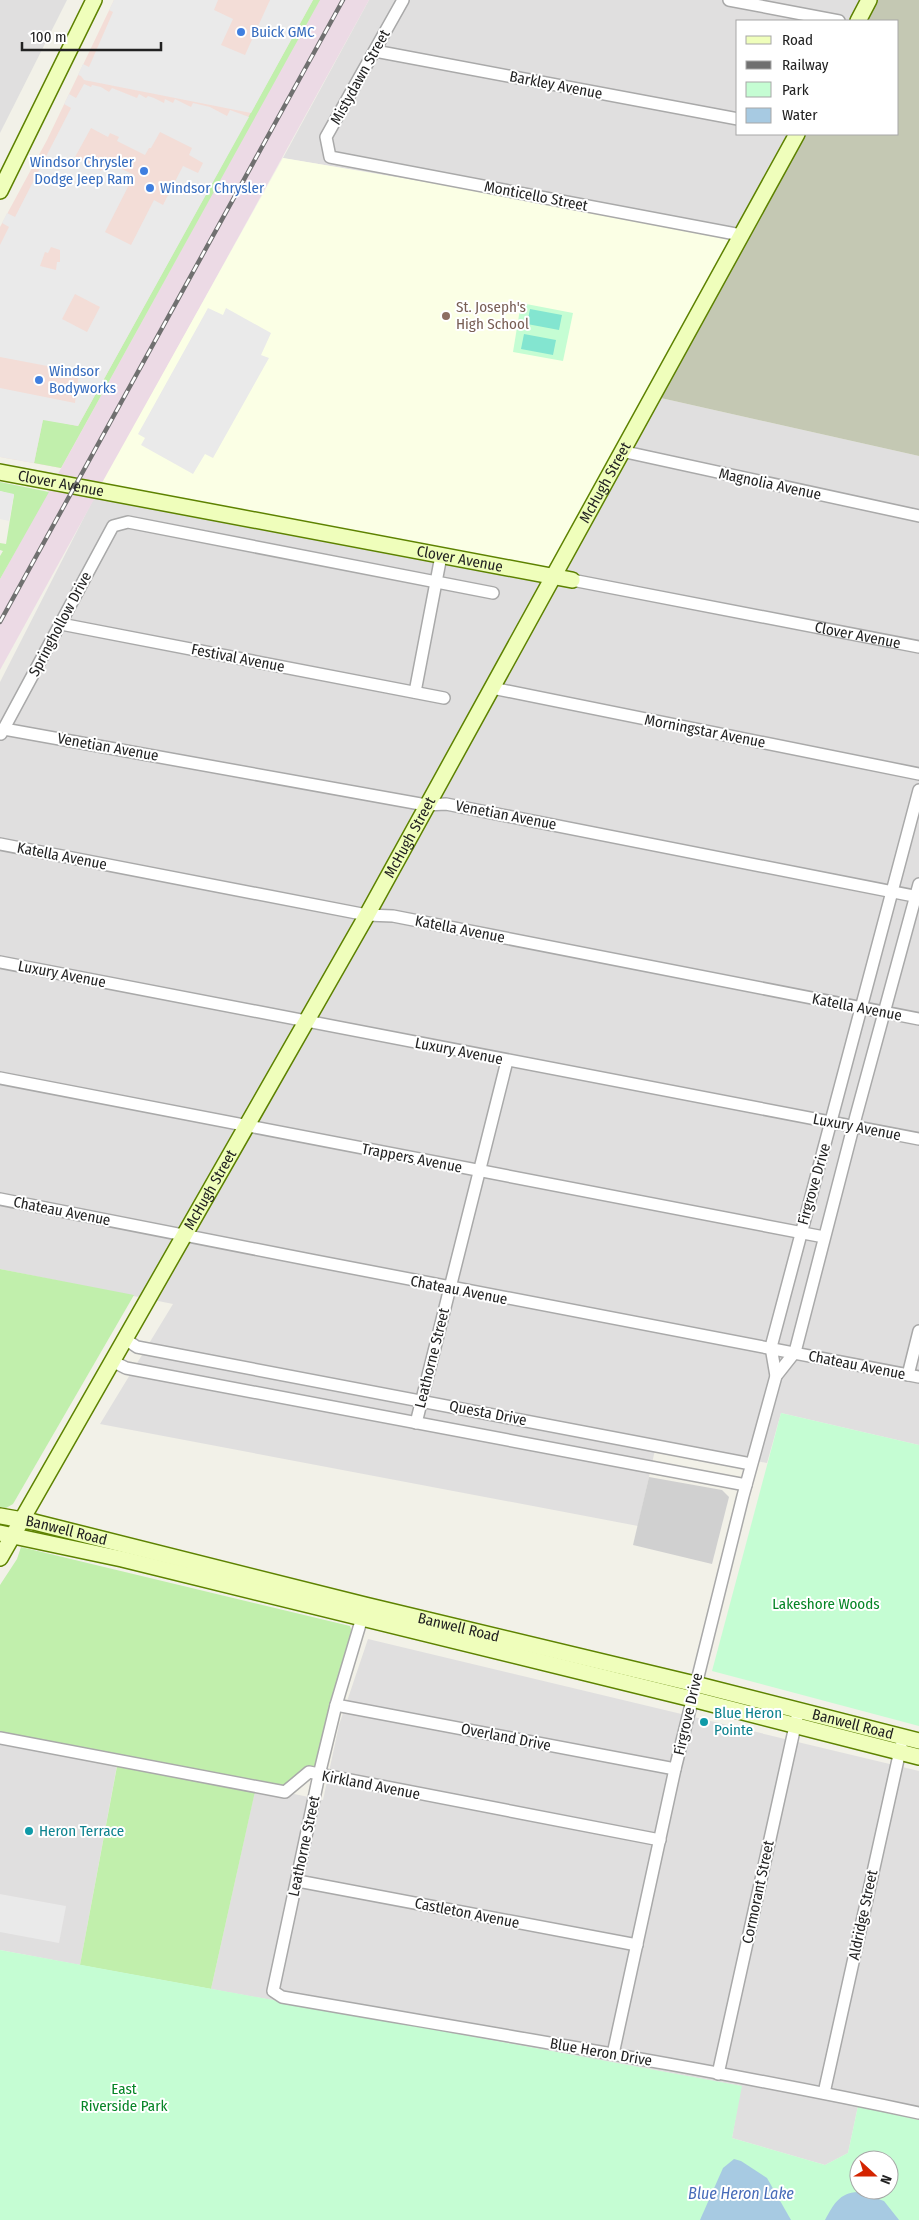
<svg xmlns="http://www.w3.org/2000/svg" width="919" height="2220" font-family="'Fira Sans Condensed',sans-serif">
  <rect width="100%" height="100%" fill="#f2f1e8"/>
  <g fill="#e0dfdf">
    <path d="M0,0H67L0,133Z"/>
    <path d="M369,0H870L858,21H738V134H797L741,235L283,158Z"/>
    <path d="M652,396L919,456V1445L781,1413L767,1463L657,1441L638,1526L100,1424L173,1304L0,1269V682L98,490Z"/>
    <path d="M368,1639L919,1771V2120L858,2106L848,2153L825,2165L732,2138L741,2086L211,1989L256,1786L323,1800L339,1725Z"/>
    <path d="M0,1738L118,1760L80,1965L0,1950Z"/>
  </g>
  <path fill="#f3ddd7" d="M114,0H319L61,468L0,457V227L47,140Z"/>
  <path fill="#ecdae5" d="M319,0H369L0,670V579Z"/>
  <path fill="#fbffe5" d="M283,158L741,235L552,576L98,490Z"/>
  <path fill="#d0d0d0" d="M649,1477L722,1490L729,1497L712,1564L633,1545Z"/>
  <path fill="#c4c8b3" d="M870,0H919V456L652,396L796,134H898V21H858Z"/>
  <g fill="#c1efac">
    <path d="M313,0H320L61,468L34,463L43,419L78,426Z"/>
    <path d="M0,482L49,492L0,579V556L3,551L0,550V543L6,544L14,495L0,491Z"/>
    <path d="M0,1269L134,1295L13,1504L6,1508L0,1507Z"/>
    <path d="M21,1547L350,1626L352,1632L329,1706L314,1773L285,1792L256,1787L211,1989L80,1965L118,1761L0,1738V1585L17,1559Z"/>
  </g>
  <g fill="#c5fdd3" fill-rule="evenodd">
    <path d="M521,303L573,313L563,361L513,352Z"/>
    <path d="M781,1413L919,1445V1726L712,1671Z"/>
    <path d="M0,1950L742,2086L732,2138L825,2165L848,2153L858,2106L919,2120V2220H0ZM859,2160H889V2190H859Z"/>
  </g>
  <g fill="#83e5d0">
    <path d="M530,309L562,315L559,330L527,324Z"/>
    <path d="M524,334L556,340L553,355L521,349Z"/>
  </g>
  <g fill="#eaeaea" fill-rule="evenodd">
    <path d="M114,0H218L214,10L233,19L221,45L245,55L270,0H313L251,113L84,80L81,76L78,75L83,64L89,67L113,12L109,10Z"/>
    <path d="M84,84L91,87L92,85L101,87L109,92L112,88L137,98L139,94L146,98L148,96L154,98L164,103L165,99L173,103L175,99L191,107L193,103L210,107L227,116L230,110L249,117L78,426L43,420L34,463L0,457V388L75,403L79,372L0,357V245L9,227L2,223L7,213L15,217L71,108L64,104L69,94L76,98ZM91,128L108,137L110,133L119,137L117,141L145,155L149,148H151L160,132L192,148L189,155L203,163L198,173L183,166L163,205L154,200L131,245L105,232L134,175L108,162L101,171L75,157ZM51,247L60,250V262H57L56,270L40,266L45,252L48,253ZM75,294L100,307L87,332L62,319Z"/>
    <path d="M208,308L223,315L226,308L271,333L261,355L269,358L213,458L205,454L193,474L141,445L145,438L138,434Z"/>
    <path d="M0,491L14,494L9,521L0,519Z"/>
    <path d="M0,1894L66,1906L59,1943L0,1932Z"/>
  </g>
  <g fill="#a7cae2">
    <path d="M734,2159L741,2161L767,2178L791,2220H700L723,2168Z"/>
    <path d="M858,2192L884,2201L899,2220H825C834,2204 839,2193 858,2192Z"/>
  </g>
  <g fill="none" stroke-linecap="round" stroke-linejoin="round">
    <g stroke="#a9a9a9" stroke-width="14">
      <g id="street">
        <path d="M403,0L326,137L330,157L741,235"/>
        <path d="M729,0L839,21"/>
        <path d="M375,51L738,119"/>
        <path d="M621,451L919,516"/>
        <path id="s1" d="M572,580L919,647"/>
        <path d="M61,624L444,698"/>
        <path d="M492,688L919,774"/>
        <path d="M415,692L441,556"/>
        <path d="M4,729L426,805L446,804L919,897"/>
        <path d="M1,734L113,526L128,522L493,593"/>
        <path d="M0,844L367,915L393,916L919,1019"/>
        <path d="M0,962L919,1139"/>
        <path d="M0,1078L824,1237"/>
        <path d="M0,1199C306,1260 613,1318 919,1377"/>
        <path d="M125,1339L137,1347L751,1464"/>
        <path d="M112,1361L126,1368L746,1485"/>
        <path d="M908,1375L919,1331"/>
        <path d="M776,1376L771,1347L919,790"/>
        <path d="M416,1423L507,1061"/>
        <path d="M364,1611L336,1705L319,1775L273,1991L282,1997C495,2034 708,2068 919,2113"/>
        <path d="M336,1705L675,1769"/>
        <path d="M0,1738L285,1792L309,1772L660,1840"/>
        <path d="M298,1881L637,1945"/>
        <path d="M613,2054L675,1769L743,1496L776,1376L795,1352L856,1116L919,884"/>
        <path d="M718,2074L797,1717"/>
        <path d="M824,2093L901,1746"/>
      </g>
    </g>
    <g stroke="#5d8200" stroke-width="18">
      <g id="secondary">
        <path d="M858,21L869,0"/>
        <path d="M0,191L94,0"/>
        <path id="s2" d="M0,472L572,580"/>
        <path id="s3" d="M0,1516L34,1522L365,1605L695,1684L919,1741"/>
        <path d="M0,1533L122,1559L692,1699L919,1757"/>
        <path id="s4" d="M0,1558L367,915L797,134"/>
      </g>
    </g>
    <use href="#street" stroke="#fff" stroke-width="11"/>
    <use href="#secondary" stroke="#effebb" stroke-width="15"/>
    <g stroke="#707070" stroke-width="4.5">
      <path id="rail" d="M0,622L343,0"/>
    </g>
    <use href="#rail" stroke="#fff" stroke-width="2.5" stroke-dasharray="8" stroke-linecap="butt"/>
  </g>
  <g fill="#3f7fe0" stroke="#fff" stroke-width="2">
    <circle cx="241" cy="32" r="5"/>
    <circle cx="144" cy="171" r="5"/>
    <circle cx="150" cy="188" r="5"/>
    <circle cx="39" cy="380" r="5"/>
  </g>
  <circle fill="#8d6e63" stroke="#fff" stroke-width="2" cx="446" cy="316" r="5"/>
  <g fill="#0f9aa8" stroke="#fff" stroke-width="2">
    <circle cx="704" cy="1722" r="5"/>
    <circle cx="29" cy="1831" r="5"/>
  </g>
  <g text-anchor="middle" stroke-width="4" stroke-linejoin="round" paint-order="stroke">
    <g font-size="15" fill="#366cbe" stroke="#fff" text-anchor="start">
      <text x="251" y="37">Buick GMC</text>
      <text x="134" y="167" text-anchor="end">Windsor Chrysler<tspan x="134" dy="17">Dodge Jeep Ram</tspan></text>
      <text x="160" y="193">Windsor Chrysler</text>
      <text x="49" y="376">Windsor<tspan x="49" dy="17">Bodyworks</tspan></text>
    </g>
    <g font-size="15" fill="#222" stroke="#fff">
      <text transform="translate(360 77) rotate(-61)" y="5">Mistydawn Street</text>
      <text transform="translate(556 85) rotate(11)" y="5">Barkley Avenue</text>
      <text transform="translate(536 196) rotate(11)" y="5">Monticello Street</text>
      <text dy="5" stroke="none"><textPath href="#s4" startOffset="1234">McHugh Street</textPath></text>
      <text dy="5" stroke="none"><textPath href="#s2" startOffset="62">Clover Avenue</textPath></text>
      <text transform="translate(770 484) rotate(12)" y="5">Magnolia Avenue</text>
      <text dy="5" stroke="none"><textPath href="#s2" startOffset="468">Clover Avenue</textPath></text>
      <text transform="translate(60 624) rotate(-62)" y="5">Springhollow Drive</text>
      <text dy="5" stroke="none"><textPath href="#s1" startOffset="291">Clover Avenue</textPath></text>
      <text transform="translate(238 658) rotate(11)" y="5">Festival Avenue</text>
      <text transform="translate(705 731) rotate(11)" y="5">Morningstar Avenue</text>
      <text transform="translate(108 747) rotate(10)" y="5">Venetian Avenue</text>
      <text transform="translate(506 815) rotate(11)" y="5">Venetian Avenue</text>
      <text dy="5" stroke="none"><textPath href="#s4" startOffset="829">McHugh Street</textPath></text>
      <text transform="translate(62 856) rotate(11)" y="5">Katella Avenue</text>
      <text transform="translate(460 929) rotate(11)" y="5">Katella Avenue</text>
      <text transform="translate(62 974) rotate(11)" y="5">Luxury Avenue</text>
      <text transform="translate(857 1007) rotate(11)" y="5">Katella Avenue</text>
      <text transform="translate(459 1051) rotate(11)" y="5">Luxury Avenue</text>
      <text transform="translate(857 1127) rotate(11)" y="5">Luxury Avenue</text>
      <text transform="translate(412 1158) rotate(11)" y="5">Trappers Avenue</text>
      <text transform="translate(814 1184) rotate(-74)" y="5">Firgrove Drive</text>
      <text dy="5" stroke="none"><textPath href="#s4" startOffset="424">McHugh Street</textPath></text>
      <text transform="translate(62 1211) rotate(11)" y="5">Chateau Avenue</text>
      <text transform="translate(459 1290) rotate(11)" y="5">Chateau Avenue</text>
      <text transform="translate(432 1358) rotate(-76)" y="5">Leathorne Street</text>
      <text transform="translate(857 1365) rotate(11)" y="5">Chateau Avenue</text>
      <text transform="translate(488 1413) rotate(11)" y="5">Questa Drive</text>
      <text dy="5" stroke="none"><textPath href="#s3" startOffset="68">Banwell Road</textPath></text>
      <text dy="5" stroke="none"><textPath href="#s3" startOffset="472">Banwell Road</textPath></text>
      <text transform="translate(688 1714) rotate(-77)" y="5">Firgrove Drive</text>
      <text dy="5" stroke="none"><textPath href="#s3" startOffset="878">Banwell Road</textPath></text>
      <text transform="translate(506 1737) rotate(11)" y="5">Overland Drive</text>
      <text transform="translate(371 1785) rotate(11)" y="5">Kirkland Avenue</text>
      <text transform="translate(304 1846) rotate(-78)" y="5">Leathorne Street</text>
      <text transform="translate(758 1892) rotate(-78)" y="5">Cormorant Street</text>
      <text transform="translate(467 1913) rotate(11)" y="5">Castleton Avenue</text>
      <text transform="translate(863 1915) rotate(-78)" y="5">Aldridge Street</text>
      <text transform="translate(601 2052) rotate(10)" y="5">Blue Heron Drive</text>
    </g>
    <g font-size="15" fill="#785e54" stroke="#fff" text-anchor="start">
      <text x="456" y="312">St. Joseph's<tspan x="456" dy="17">High School</tspan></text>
    </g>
    <g font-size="15" fill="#068526" stroke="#fff">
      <text x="826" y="1609">Lakeshore Woods</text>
      <text x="124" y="2094">East<tspan x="124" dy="17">Riverside Park</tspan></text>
    </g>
    <g font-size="15" fill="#0d838f" stroke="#fff" text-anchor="start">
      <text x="714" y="1718">Blue Heron<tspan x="714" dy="17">Pointe</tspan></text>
      <text x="39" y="1836">Heron Terrace</text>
    </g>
    <g font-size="16" font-style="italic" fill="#476cb9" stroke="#fff">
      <text x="741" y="2199">Blue Heron Lake</text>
    </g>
  </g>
  <rect x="736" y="20" width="162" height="115" fill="#ffffff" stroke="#a7a7a7"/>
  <rect x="746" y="36" width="25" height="8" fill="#effebb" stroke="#a7a7a7"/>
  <text x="782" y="45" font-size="15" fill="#222222">Road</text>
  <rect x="746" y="61" width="25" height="8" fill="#707070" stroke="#a7a7a7"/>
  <text x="782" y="70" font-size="15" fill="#222222">Railway</text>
  <rect x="746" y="82" width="25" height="15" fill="#c5fdd3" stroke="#a7a7a7"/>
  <text x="782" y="95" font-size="15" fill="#222222">Park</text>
  <rect x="746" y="108" width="25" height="15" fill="#a7cae2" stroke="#a7a7a7"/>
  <text x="782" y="120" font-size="15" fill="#222222">Water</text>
  <g transform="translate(874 2175) rotate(111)"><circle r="24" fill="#ffffff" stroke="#a7a7a7"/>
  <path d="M0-4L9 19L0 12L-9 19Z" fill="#d42400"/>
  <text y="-8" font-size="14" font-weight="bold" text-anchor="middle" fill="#222222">N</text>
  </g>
  <path d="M22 42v8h139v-8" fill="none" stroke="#222222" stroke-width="2.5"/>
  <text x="30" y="42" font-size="15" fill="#222222" stroke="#ffffff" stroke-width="4" paint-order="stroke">100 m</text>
</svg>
